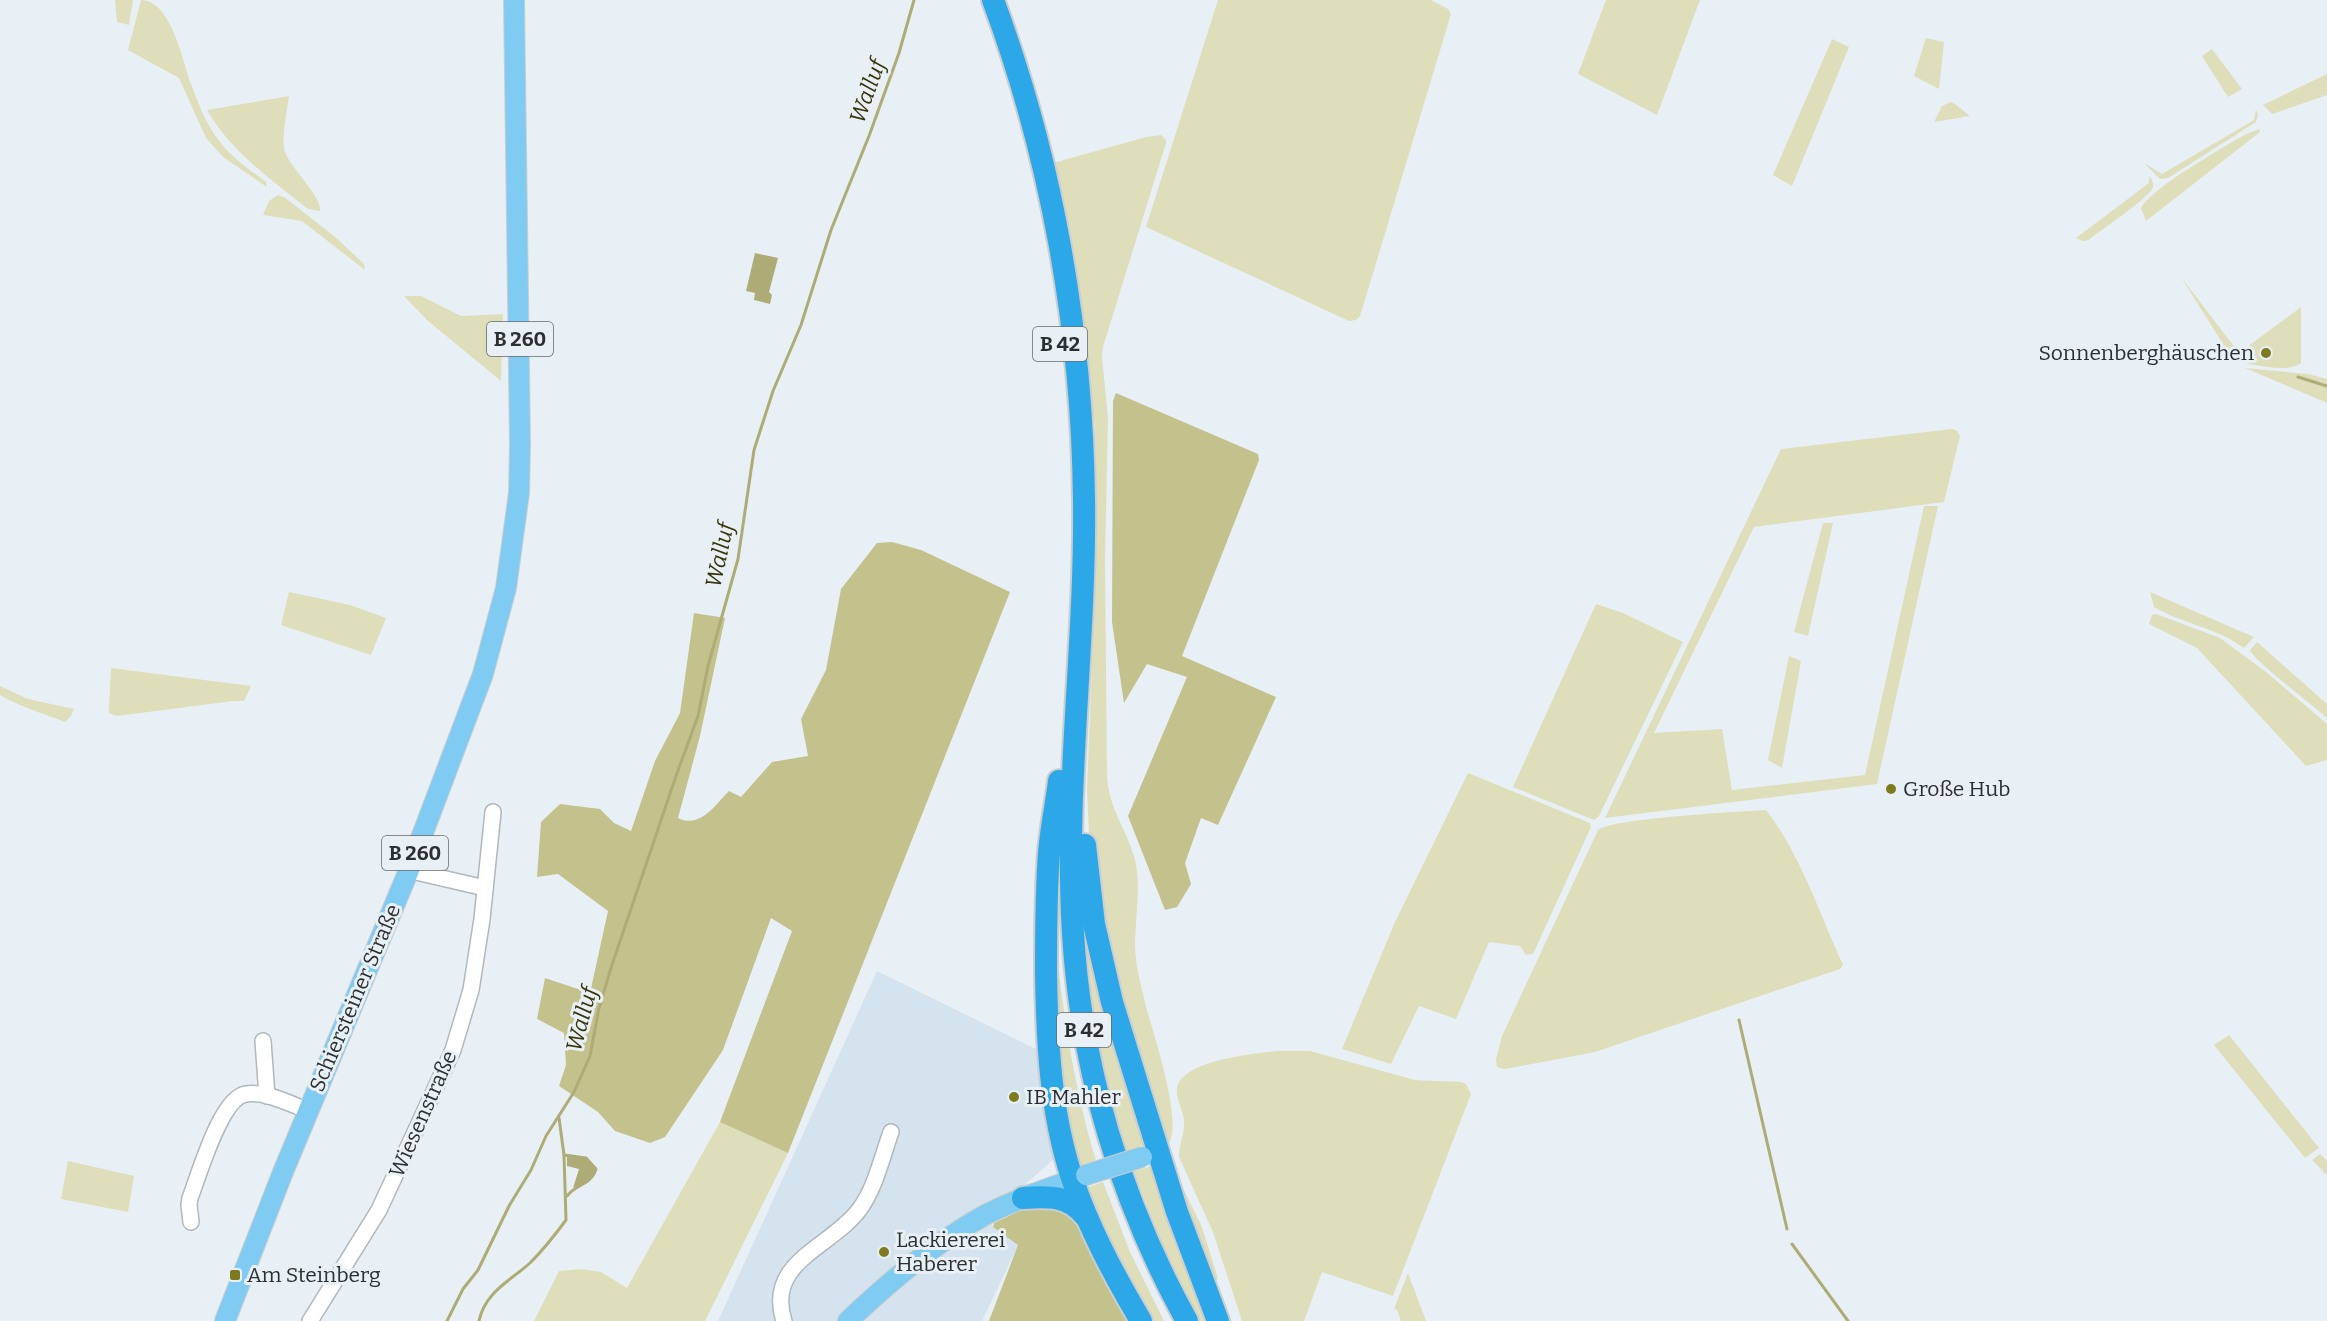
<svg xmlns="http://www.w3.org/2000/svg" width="2327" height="1321" font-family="Bitter,serif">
  <rect width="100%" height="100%" fill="#e8f0f6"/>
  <path fill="#d4e3ed" d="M877,971L1038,1050L1055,1158L1019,1190L984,1207L993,1227L1019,1244L982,1321H718Z"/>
  <g fill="#dedebb">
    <path d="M115,0H133L129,25L117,22Z"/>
    <path d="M141,0C171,0 183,62 191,84C198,103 207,126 220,142C232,158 250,170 266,182L267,187L223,157L206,138L179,78L128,50Z"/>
    <path d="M1218,0H1431L1448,9L1451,14L1371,280L1360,316L1356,320L1349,321L1146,227Z"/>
    <path d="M1606,0H1700L1657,115L1578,74Z"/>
    <path d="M1926,38L1944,42L1939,89L1914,76Z"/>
    <path d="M1832,39L1849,47L1792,186L1773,175Z"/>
    <path d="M2212,49L2242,89L2228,97L2202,56Z"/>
    <path d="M2327,74V95L2272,114L2263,105Z"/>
    <path d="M289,96C287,110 281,139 285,152C291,169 322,196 320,211L308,209C271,179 231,152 207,110Z"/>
    <path d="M1951,102L1955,104L1970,116L1934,122L1942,106Z"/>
    <path d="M2256,109L2258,115L2256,122L2168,178L2160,179L2144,163L2162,174L2254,120Z"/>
    <path d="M2259,129L2260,132L2146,221L2141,208C2153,187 2221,149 2244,135Z"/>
    <path d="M1161,135L1166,140V143L1103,347L1102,357L1108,419L1105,558L1107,778C1110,810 1125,827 1134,856C1142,881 1135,920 1135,947C1136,969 1142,990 1147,1010C1154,1035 1184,1126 1168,1144L1118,1004L1090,855L1087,791L1097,530L1095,428L1053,163L1146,137Z"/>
    <path d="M2149,176C2152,180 2155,184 2152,189C2148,198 2099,232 2088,240L2083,241L2076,238L2149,183Z"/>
    <path d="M278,195L284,197L334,236L364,264L365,270L302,221L263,215L269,201Z"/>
    <path d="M2181,277L2239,353L2301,307V363C2288,374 2249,364 2233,360Z"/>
    <path d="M404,296H421L461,316L503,314L501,381L427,320Z"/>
    <path d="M2245,368L2308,374L2327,379V403Z"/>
    <path d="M1952,429L1956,430L1960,436L1944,502L1754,527L1654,733L1722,729L1732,790L1865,775L1924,506H1938L1877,784L1605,818L1781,449Z"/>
    <path d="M1823,523H1833L1808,636L1794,632Z"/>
    <path d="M289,592L350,605L386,618L371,655L281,625Z"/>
    <path d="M2150,592L2254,637L2244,648C2237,644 2231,639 2224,636C2201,625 2176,620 2154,607Z"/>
    <path d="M1596,604L1623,613L1683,642L1599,816L1594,820L1513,787Z"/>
    <path d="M2156,614L2220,638L2266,672L2327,724V760L2306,766L2197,648L2149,624L2152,615Z"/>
    <path d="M2257,642L2327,704V718C2314,706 2253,660 2250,650Z"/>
    <path d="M1789,656L1801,661L1782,768L1768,760Z"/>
    <path d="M111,668L251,686L244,701H233L117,716L109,713V709Z"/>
    <path d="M0,686L28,699L74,709L71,716L65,722C43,713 20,707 0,695Z"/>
    <path d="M1468,773L1590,823L1591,827L1533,954L1526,955L1520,946L1489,942L1456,1019L1419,1006L1391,1064L1342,1049L1395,922Z"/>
    <path d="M1766,810C1801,855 1819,913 1843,965L1840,969L1595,1052L1505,1069L1497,1067L1496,1059L1502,1036L1598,830C1614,818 1737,812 1766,810Z"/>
    <path d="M1082,850L1147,1143L1144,1149L1123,1156L1096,1050L1083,949Z"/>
    <path d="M1056,946C1064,1020 1075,1093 1097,1164L1077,1168L1058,1086Z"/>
    <path d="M2229,1035L2319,1148L2305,1158L2214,1045Z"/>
    <path d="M1277,1051H1310L1415,1080L1461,1082L1466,1084L1471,1094L1393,1296L1322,1272L1304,1321H1242L1213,1232L1179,1157C1179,1144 1185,1133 1184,1120C1183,1110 1176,1099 1177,1089C1181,1060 1254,1054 1277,1051Z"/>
    <path d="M720,1122L788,1153L705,1321H534L559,1271L581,1269L601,1272L627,1288Z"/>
    <path d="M2320,1154L2327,1161V1175L2312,1160Z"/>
    <path d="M68,1161L134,1176L128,1212L61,1199Z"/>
    <path d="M1149,1167L1155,1168L1213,1321H1200L1160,1239L1134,1171Z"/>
    <path d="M1175,1172L1202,1227L1218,1279L1212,1281Z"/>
    <path d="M1103,1182L1130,1252L1164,1321H1148L1128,1289L1086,1188Z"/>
    <path d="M1408,1273L1426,1321H1401L1397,1310L1394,1309Z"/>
  </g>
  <g fill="#c3c28c">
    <path d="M1116,393L1258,454L1259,460L1182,656L1276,697L1218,825L1201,818L1185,863L1191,884L1177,907L1165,910L1128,816L1187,677L1147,664L1124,703L1112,622L1113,401Z"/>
    <path d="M892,542L921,550L1010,592L788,1153L720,1122L792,931L771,918L723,1050L665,1137L650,1143L615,1131L598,1112L559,1086L566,1065L564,1033L537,1019L545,978L590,993L608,911L558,874L537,877L541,822L560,804L600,809L614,823L631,831L655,761L680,713L694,613L725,618L700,736L678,818C700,829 715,805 729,791L741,797L772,762L808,756L801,719L826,670L841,589L877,543Z"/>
    <path d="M1037,1207H1070L1138,1321H989L1018,1245L993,1227L994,1223L1017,1212Z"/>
  </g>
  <g fill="#adac76">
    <path d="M755,253L778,258L769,292L772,295L770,304L754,300L755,293L746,291Z"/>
    <path d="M567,1157L586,1158L596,1169C592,1181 585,1184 573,1188L579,1169L567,1166Z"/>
  </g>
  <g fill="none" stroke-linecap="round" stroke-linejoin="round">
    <g stroke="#adac76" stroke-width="3">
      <path d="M2298,377L2327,386"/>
      <path d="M1739,1020L1787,1229"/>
      <path d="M564,1155L586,1158L596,1169C591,1185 576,1184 567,1196"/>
      <path d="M1792,1244L1848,1321"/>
      <path d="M447,1321L463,1289L478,1270L509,1206L531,1170L546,1136L574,1092L590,1056L599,1008L612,965L676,776L698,716L708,666L738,559L754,450L773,391L801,325L831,230L869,136L899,53L914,0"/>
      <path d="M479,1321C485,1292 510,1281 530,1263C543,1250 555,1235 566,1220L564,1155L559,1118"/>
    </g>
    <g stroke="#b0b8bd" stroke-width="18">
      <g id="minor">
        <path d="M416,872L485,888"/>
        <path d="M263,1041L267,1096"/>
        <path d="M191,1222L189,1205L190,1198C199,1175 221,1097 246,1094C266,1091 290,1104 309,1111"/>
        <path d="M310,1321L379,1210L453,1050L471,990L482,919L493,812"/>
        <path d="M784,1321C765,1262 830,1248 859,1210C875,1189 882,1157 891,1132"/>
      </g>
    </g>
    <g stroke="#cccdce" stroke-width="22">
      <g id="major">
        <path d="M225,1321L283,1172L409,870L483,674L506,588L519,493L520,444L514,0"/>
        <path d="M848,1321C889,1282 937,1241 987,1214C1019,1198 1052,1187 1086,1175"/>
      </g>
    </g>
    <g stroke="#cccdce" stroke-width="26">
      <g id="highway">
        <path d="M993,0C1052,159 1082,330 1084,499C1086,644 1064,789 1073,933C1081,1069 1121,1202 1187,1321"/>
        <path d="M1059,781C1056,805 1051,829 1049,853C1046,892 1046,932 1046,971C1047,1041 1050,1111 1072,1178C1089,1229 1114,1275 1141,1321"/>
        <path d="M1085,845L1094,924L1112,1002L1177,1212L1218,1321"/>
        <path d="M1023,1198C1048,1196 1069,1195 1086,1217"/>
      </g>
    </g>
    <use href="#minor" stroke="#fff" stroke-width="15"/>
    <use href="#major" stroke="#80cbf2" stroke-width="20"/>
    <use href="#highway" stroke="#2ca8e9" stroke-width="22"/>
    <g stroke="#cccdce" stroke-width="22" stroke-linecap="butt">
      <path id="major-bridge" d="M1086,1175L1142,1157"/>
    </g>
    <use href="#major-bridge" stroke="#80cbf2" stroke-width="20"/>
  </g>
  <g fill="#7d7a20" stroke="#e8f0f6" stroke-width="2">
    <circle cx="2266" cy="353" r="6"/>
    <circle cx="1891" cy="789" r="6"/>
    <circle cx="1014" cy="1097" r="6"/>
    <circle cx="884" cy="1252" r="6"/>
    <rect x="229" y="1269" width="12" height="12" rx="3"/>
  </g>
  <g text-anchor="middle" stroke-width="6" stroke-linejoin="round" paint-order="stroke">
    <g fill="#e8f0f6" stroke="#64696c" stroke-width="1.5">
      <rect x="487" y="322" width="66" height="34" rx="4.5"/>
      <rect x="1033" y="327" width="54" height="34" rx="4.5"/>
      <rect x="382" y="836" width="66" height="34" rx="4.5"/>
      <rect x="1057" y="1013" width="54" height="34" rx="4.5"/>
    </g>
    <g font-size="20" font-weight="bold" fill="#2b2f31">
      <text x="520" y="346">B 260</text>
      <text x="1060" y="351">B 42</text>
      <text x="415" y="860">B 260</text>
      <text x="1084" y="1037">B 42</text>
    </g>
    <g font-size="21" fill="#2b2f31" stroke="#e8f0f6" text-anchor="start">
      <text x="2254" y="360" text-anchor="end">Sonnenberghäuschen</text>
      <text x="1903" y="796">Große Hub</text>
      <text x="1026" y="1104">IB Mahler</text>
      <text x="896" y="1247">Lackiererei<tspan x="896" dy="24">Haberer</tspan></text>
      <text x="247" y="1282">Am Steinberg</text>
    </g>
    <g font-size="21" fill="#2b2f31" stroke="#e8f0f6">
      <text transform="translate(355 998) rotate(-67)" y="7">Schiersteiner Straße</text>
      <text transform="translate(423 1114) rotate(-66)" y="7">Wiesenstraße</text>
    </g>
    <g font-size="22" font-style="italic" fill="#363408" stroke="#e8f0f6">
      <text transform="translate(867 91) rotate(-70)" y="8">Walluf</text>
      <text transform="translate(719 555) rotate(-78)" y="8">Walluf</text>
      <text transform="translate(581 1019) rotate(-75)" y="8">Walluf</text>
    </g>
  </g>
</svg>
